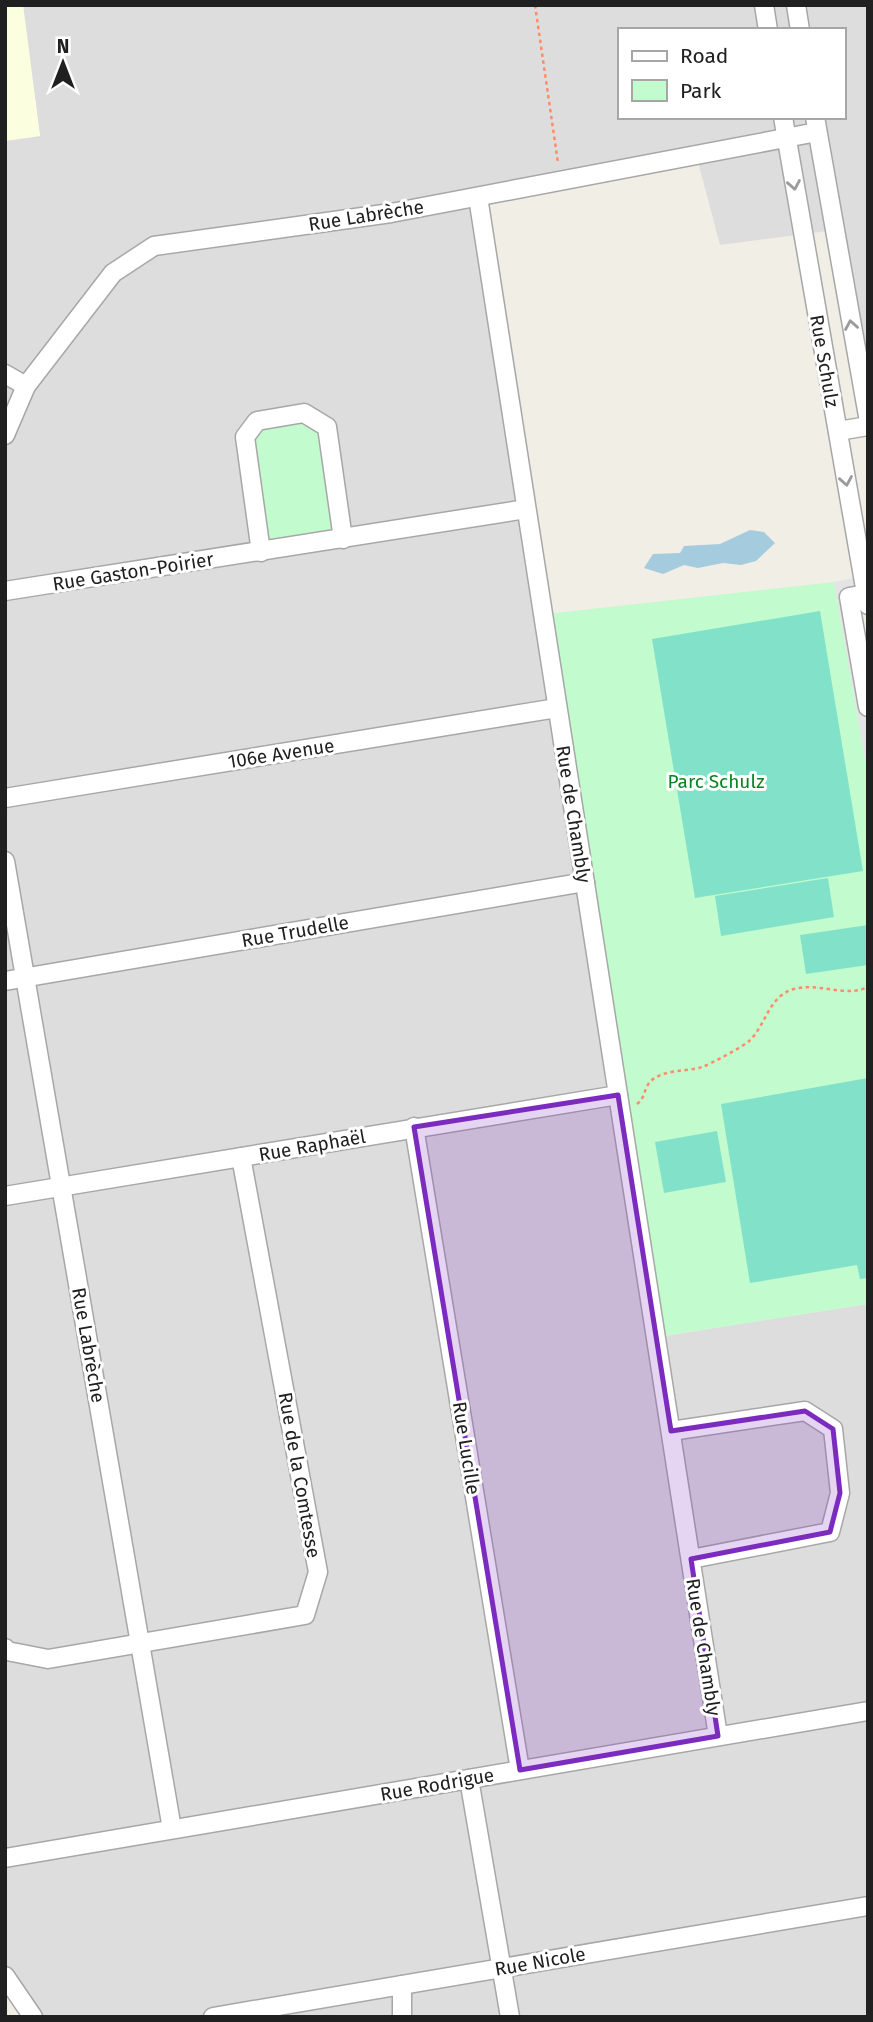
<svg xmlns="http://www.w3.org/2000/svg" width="873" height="2022" font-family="'Fira Sans',sans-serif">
  <rect width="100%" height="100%" fill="#f1eee6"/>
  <path fill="#dedddd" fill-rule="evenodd" d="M23,5H868V373L843,229L720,245L698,162L482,196L651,1338L868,1304V2017H37L5,1972V141L40,136ZM619,30H843V117H619Z"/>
  <path fill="#fbffe0" d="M5,5H23L40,136L5,141Z"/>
  <g fill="#c2fbce">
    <path d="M304,413L327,427L343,539L261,552L245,437L257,421Z"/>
    <path d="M834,582L868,775V1304L650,1338L538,615Z"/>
  </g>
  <g fill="#82e2c9">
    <path d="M820,611L863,871L695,898L652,639Z"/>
    <path d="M828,878L834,917L721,936L715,896Z"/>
    <path d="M868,925V965L806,974L800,935Z"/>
    <path d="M868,1078V1278L860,1279L857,1265L750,1283L721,1104Z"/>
    <path d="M717,1131L726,1182L664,1193L655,1142Z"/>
  </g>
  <path fill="#e4e4e4" d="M855,578L868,651V775L834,582Z"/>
  <path fill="#a5cbdf" d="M750,530L764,532L775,543L756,561L741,565L723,563L698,568L684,565L663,574L644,568L653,554L680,553L684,546L720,544Z"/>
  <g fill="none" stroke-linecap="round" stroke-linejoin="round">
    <g stroke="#a7a7a7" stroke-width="21">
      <g id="minor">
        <path d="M764,5L768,30"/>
        <path d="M796,5L800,30"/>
        <path d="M783,117L868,605"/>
        <path d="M815,117L868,416"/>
        <path d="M478,197L718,1736"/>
        <path d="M5,374L26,386"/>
        <path d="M838,431L868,426"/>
        <path d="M5,435L26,386L113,273L154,246L391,213L817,132"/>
        <path d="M261,552L245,437L257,421L304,413L327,427L343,539"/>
        <path d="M5,591L526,509"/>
        <path d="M866,594L849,597L868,707"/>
        <path d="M5,798L557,708"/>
        <path d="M5,861L172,1829"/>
        <path d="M5,981L585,882"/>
        <path d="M414,1127L520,1770"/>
        <path d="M5,1196L618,1095"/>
        <path d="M671,1431L805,1411L833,1429L840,1493L830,1532L691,1559"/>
        <path d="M5,1648L7,1651L48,1659L305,1615L318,1572L241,1157"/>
        <path d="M469,1779L510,2017"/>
        <path d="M5,1858L868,1711"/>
        <path d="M5,1976L33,2017"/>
        <path d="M402,1985V2017"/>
        <path d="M213,2017L868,1906"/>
      </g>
    </g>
    <g stroke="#fe8b69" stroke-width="2.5" stroke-dasharray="3.5 3.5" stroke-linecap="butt">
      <path d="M535,5L558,163"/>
      <path d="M637,1104C645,1099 644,1088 650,1082C662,1069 686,1072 702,1067C709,1065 744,1046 749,1041C766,1026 768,996 794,989C819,982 844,998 868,987"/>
    </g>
    <use href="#minor" stroke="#fff" stroke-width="18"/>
  </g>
  <defs><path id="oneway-chevron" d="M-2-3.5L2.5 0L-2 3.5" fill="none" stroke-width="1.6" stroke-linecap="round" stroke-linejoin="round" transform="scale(1.75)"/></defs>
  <g stroke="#9b9b9b">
    <use href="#oneway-chevron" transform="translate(794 185) rotate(80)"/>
    <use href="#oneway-chevron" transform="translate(851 325) rotate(-100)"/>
    <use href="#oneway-chevron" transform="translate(846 481) rotate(80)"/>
  </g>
  <path fill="#7b2cbf" fill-opacity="0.2" stroke="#7b2cbf" stroke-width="5" stroke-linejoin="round" d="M618,1095L671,1431L805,1411L833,1429L840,1493L830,1532L691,1559L718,1736L520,1770L414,1127Z"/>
  <g text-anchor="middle" stroke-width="6" stroke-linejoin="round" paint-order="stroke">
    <g font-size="19" fill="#202020" stroke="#fff">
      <text transform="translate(366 215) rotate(-9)" y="7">Rue Labrèche</text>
      <text transform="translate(825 361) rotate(80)" y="7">Rue Schulz</text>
      <text transform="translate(133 571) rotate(-9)" y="7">Rue Gaston-Poirier</text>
      <text transform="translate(281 753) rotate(-9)" y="7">106e Avenue</text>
      <text transform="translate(574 814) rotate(81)" y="7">Rue de Chambly</text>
      <text transform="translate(295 931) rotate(-10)" y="7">Rue Trudelle</text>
      <text transform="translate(312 1145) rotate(-10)" y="7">Rue Raphaël</text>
      <text transform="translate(89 1345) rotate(80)" y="7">Rue Labrèche</text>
      <text transform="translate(467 1448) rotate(81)" y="7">Rue Lucille</text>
      <text transform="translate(300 1475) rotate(80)" y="7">Rue de la Comtesse</text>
      <text transform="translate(704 1647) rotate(81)" y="7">Rue de Chambly</text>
      <text transform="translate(437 1784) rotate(-10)" y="7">Rue Rodrigue</text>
      <text transform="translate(540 1961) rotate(-10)" y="7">Rue Nicole</text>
    </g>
    <g font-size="19" fill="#088322" stroke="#fff">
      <text x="716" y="788">Parc Schulz</text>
    </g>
  </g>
  <rect width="873" height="2022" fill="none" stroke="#202020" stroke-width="14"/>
  <rect x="618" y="28" width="228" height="91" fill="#ffffff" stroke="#a6a6a6" stroke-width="2"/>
  <rect x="632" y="51" width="35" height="10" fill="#ffffff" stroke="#a6a6a6" stroke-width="2"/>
  <text x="680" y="63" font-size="21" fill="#202020">Road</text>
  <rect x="632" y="80" width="35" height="21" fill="#c2fbce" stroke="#a6a6a6" stroke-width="2"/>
  <text x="680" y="98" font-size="21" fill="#202020">Park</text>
  <g transform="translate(63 63)" stroke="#ffffff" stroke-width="5" paint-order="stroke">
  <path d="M0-5L12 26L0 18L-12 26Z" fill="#202020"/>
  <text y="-10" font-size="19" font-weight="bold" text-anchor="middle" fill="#202020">N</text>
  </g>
</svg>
